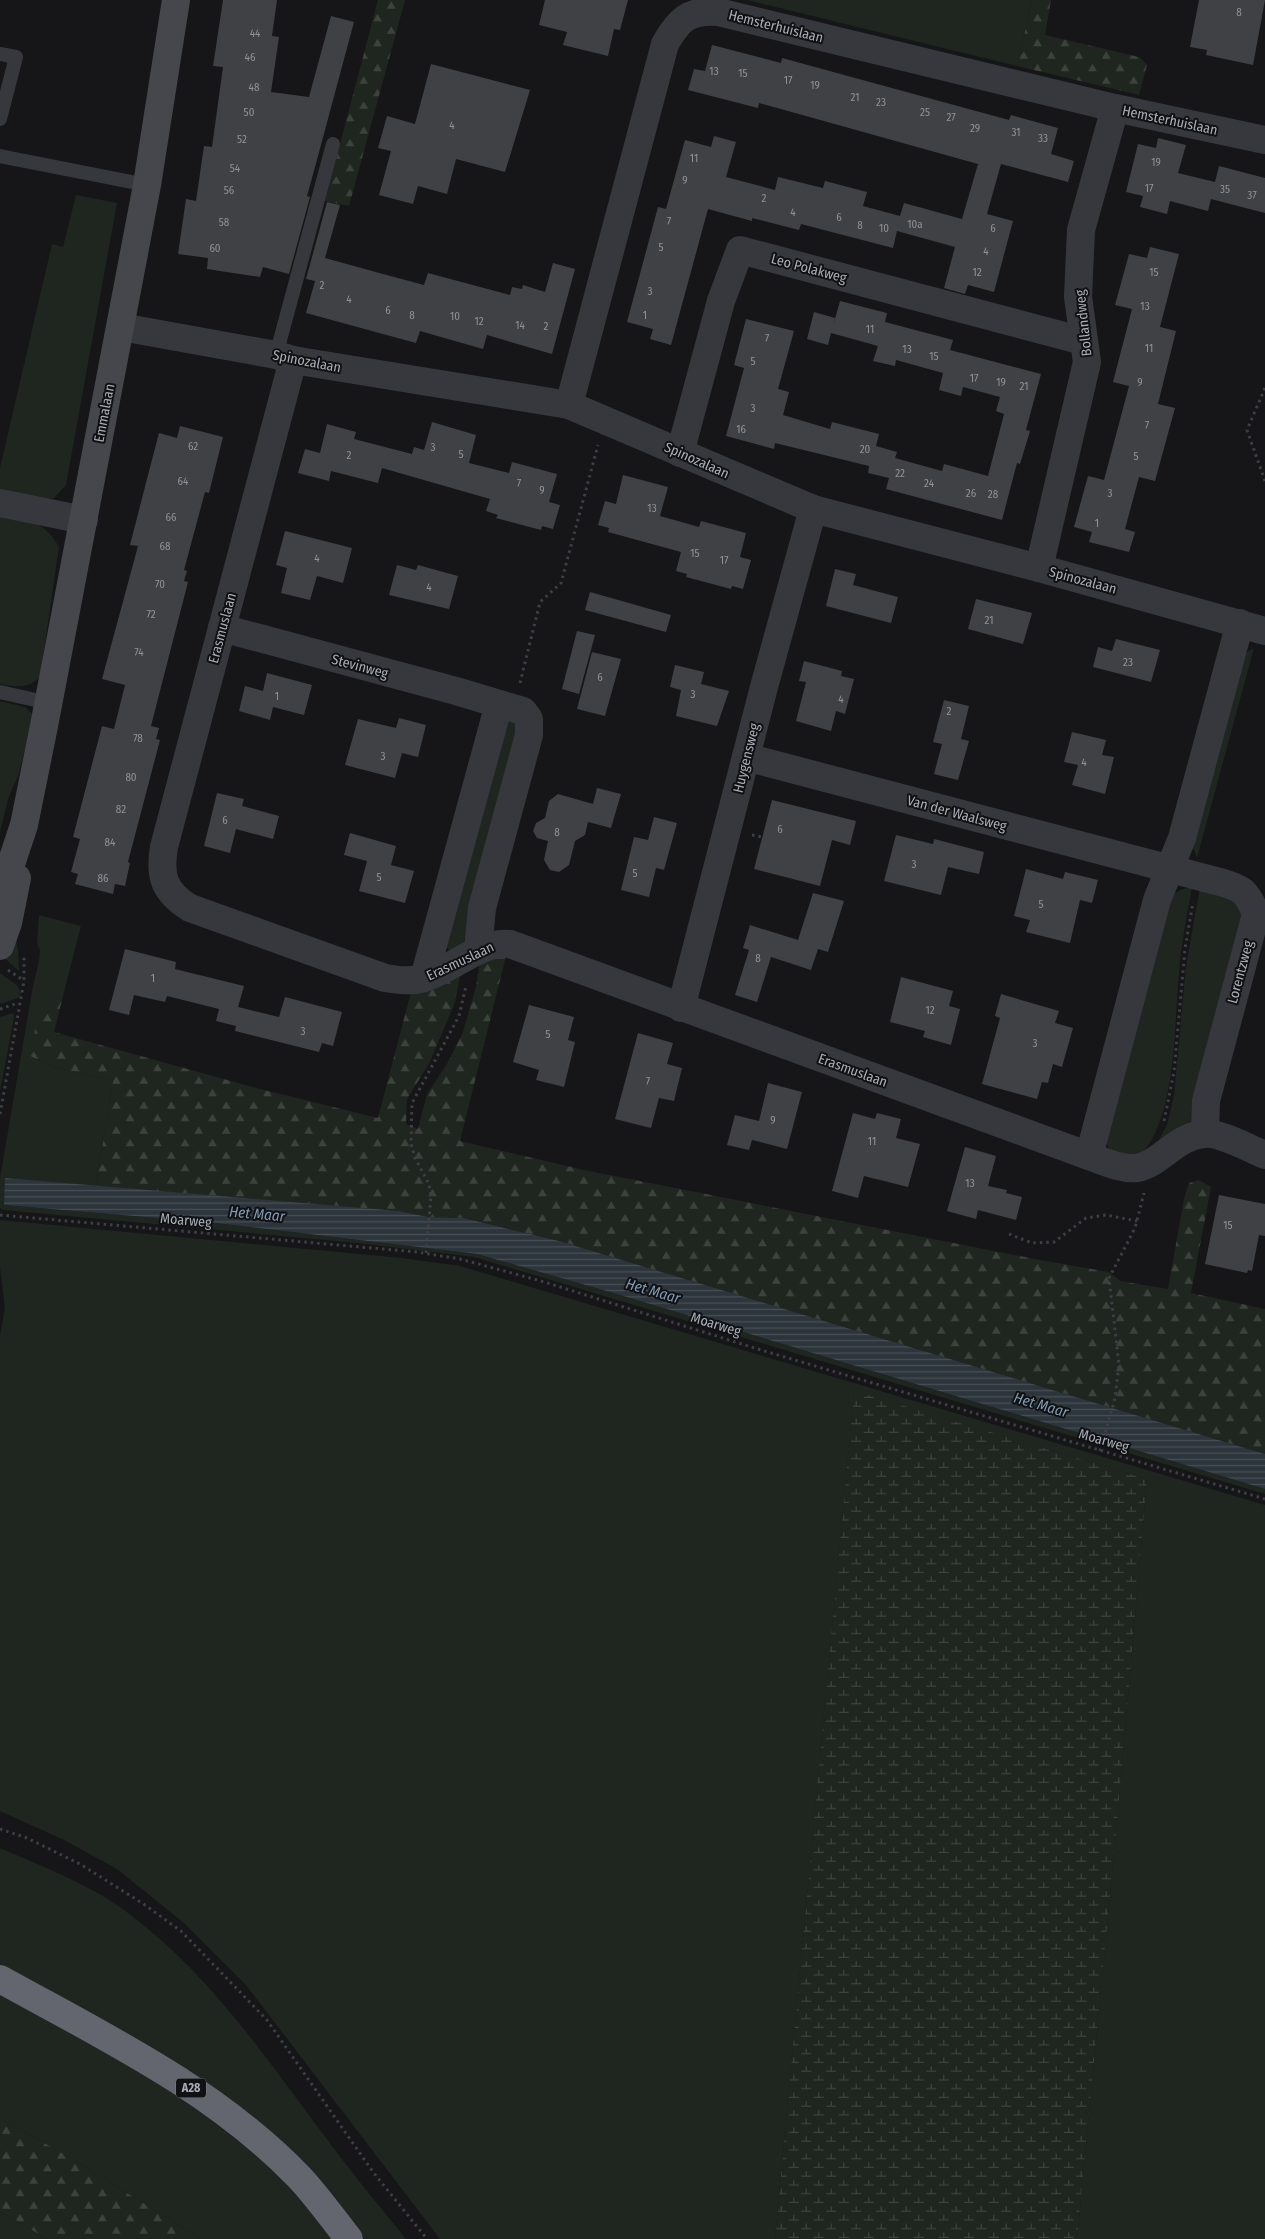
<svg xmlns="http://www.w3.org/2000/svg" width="1265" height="2239" font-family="'Fira Sans Condensed',sans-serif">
  <defs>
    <pattern id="forest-firs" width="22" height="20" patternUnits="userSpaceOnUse" patternTransform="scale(1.25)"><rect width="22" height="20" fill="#1e261f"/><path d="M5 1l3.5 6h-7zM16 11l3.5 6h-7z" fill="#3c433d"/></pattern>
    <pattern id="wetland-marsh" width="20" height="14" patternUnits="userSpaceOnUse" patternTransform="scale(1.25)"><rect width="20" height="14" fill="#1e261f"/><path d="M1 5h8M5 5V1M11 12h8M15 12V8" fill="none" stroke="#3c433d"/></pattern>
    <pattern id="water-rules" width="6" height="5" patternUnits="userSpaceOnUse" patternTransform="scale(1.25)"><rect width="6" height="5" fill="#2c353c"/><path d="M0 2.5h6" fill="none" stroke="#485056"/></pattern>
  </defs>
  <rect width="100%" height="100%" fill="#161618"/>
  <g fill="#1e261f">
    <path d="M747,0H1032L1017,66Z"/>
    <path d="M76,195L117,203L66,485L54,498L44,499L0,489V468L52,244L63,247Z"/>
    <path d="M0,515C28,521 44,520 59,547L40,677C28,689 16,687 0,684Z"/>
    <path d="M1254,648L1197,858L1193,847L1244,654Z"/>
    <path d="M0,701L25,707L34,716L18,776L9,796L0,832Z"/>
    <path d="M505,720H521L465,943L449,951L445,944Z"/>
    <path d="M1192,887C1187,916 1181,945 1179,974C1174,1024 1177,1124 1137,1158L1112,1153L1104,1139L1172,895L1180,890Z"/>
    <path d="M1200,887L1233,895L1244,906L1195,1118L1191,1123L1155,1147L1167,1125L1174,1095L1186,966Z"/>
    <path d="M39,915L81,926L63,996H55L30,1056L57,1068L113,1080L96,1186L6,1179L4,1205L216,1223L477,1254L610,1292L1265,1489V1494L474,1257L357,1243L3,1210L0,1208V1178L33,986L39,961L40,950L37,944Z"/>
    <path d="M14,930L18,950L19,971L2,956Z"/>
    <path d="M0,973L18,986L21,994L18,998L0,1004Z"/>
    <path d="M13,1013L14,1018L0,1091V1017Z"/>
    <path d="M0,1220L402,1258L460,1266L1265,1505V2239H1077L1116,1833L1147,1479L854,1392L775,2239H440L246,1985L184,1923L117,1869L64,1840L0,1811V1336L5,1308L0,1267Z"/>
    <path d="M0,1848C43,1867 90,1884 128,1913C206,1971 262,2052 320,2130C347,2167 377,2203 406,2239H365L323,2186L0,1965Z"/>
    <path d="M0,1990L146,2070L268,2160L341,2239H201L71,2158L0,2118Z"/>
    <path d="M0,2211L47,2239H0Z"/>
  </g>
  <g fill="url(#forest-firs)">
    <path d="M378,0H405L349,206L325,201Z"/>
    <path d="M1032,0H1051L1045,35L1139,57L1147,65L1139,95L1017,66Z"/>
    <path d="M506,956L460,1141L584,1170L1040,1260L1109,1272L1120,1281L1168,1289L1184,1199L1189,1183L1199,1180L1211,1187L1191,1293L1265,1309V1454L559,1241L465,1218L428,1217L399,1211L96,1186L113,1080L57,1068L30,1056L40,1004L55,996H63L54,1032L256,1088L378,1118L411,992L461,971L455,1002L430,1062L407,1099L406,1124L418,1129L427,1094L447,1064L463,1032L476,987L480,960Z"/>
    <path d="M0,2118L71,2158L201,2239H47L0,2211Z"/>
  </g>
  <path fill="url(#wetland-marsh)" d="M854,1391L1147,1479L1116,1833L1077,2239H775Z"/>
  <path fill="url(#water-rules)" d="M5,1178L399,1211L428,1217L464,1218L559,1241L1265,1454V1489L610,1292L477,1254L216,1223L4,1205Z"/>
  <g fill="#404145">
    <path d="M223,0H277L272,36L279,37L271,92L309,97L331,16L354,22L318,156L307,196L310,197L289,274L263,267L260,277L207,269L208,258L178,254L186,199L196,201L204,146L212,147L223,67L213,66Z"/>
    <path d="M545,0H628L620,30L614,29L608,56L563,45L567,32L539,25Z"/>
    <path d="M1199,0H1265L1253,65L1206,55L1207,50L1190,47Z"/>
    <path d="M712,45L781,63L782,58L1009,120L1011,115L1058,128L1051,154L1074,161L1068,182L1001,164L987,214L1013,221L994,292L968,285L965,294L944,288L955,247L897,231L893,248L801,224L799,230L752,218V221L708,209L671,345L650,339L653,329L627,322L658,207L666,209L685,140L711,147L714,136L736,142L726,177L775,190L778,177L823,188L825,181L867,192L863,206L900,216L904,203L962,219L978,164L759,103L758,108L688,90L694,69L705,71Z"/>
    <path d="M431,64L530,90L505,172L456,159L447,194L418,186L413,204L379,195L391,151L378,148L387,116L415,124Z"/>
    <path d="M1158,138L1186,145L1178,173L1215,182L1219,166L1265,178V213L1211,199L1208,211L1170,201L1167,214L1140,207L1143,196L1126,192L1138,144L1156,148Z"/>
    <path d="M327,202L340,205L325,258L383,274L424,285L428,273L510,295L512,287L522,289L523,285L545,292L553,263L575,269L552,354L487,335L483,349L420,331L416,343L306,313L315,281L306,279Z"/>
    <path d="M1150,247L1179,254L1160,327L1176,331L1158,404L1175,408L1155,481L1139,477L1125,529L1135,532L1129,552L1089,542L1092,532L1074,527L1088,476L1104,480L1129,386L1113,382L1132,309L1115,305L1129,254L1147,258Z"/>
    <path d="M840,301L887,313L885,322L953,340L950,350L1041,374L1026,430L1030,431L1020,464L1017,463L1002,520L886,489L889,478L868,473L869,466L775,443L774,449L726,436L744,368L734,365L746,319L794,331L778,389L789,392L783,415L830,429L832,422L879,434L876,446L897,452L895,458L942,471L944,464L988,476L1004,414L996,411L1000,397L963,387L961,396L939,390L943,373L896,360L895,366L873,361L878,346L831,333L828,345L807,339L814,312L835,318L833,326Z"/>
    <path d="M432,422L476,435L469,463L509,473L512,462L557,474L549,502L560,505L553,529L542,526L541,530L496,518L498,515L486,511L490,499L382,468L378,483L331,471L329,481L298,473L305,449L320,453L327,424L356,432L354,439L412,454L414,447L424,450Z"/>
    <path d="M180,426L223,437L209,493L205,492L184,570L187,571L184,581L188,582L151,726L159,728L156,739L160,740L128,862L130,863L125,886L115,884L113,894L75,884L78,874L71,872L80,839L73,837L102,726L114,729L125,685L102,679L138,546L130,545L147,479L159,433L177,438Z"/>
    <path d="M623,475L668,487L660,516L699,527L701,521L746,533L740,557L751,560L743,589L732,586L731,589L686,577L687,574L676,571L681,552L608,532L609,528L598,525L605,501L616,504Z"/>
    <path d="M285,531L352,548L343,583L317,576L310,600L281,593L287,568L276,565Z"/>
    <path d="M397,565L416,570L418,565L458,576L449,609L389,595Z"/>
    <path d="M835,569L856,574L853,585L898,597L891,623L826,606Z"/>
    <path d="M590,592L671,615L666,632L585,610Z"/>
    <path d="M976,599L1032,613L1023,644L968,629Z"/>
    <path d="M577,631L595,635L579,694L562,689Z"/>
    <path d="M1116,639L1160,650L1151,682L1093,667L1098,647L1112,651Z"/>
    <path d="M592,652L621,659L605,716L577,709Z"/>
    <path d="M804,661L842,671L841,676L854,679L845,714L836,711L831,731L796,721L806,682L799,681Z"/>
    <path d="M675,665L704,672L701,684L729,691L717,726L676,716L681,690L670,687Z"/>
    <path d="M267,673L312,685L304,715L273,707L270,720L239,711L245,686L263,691Z"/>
    <path d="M944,700L969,706L961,739L969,741L958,780L934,774L942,744L933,742Z"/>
    <path d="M399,718L426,725L418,757L402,753L395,778L345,765L358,719L396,728Z"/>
    <path d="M1072,732L1106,740L1102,755L1114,757L1105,794L1072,785L1078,765L1064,762Z"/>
    <path d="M597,788L621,794L611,828L588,822L585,835L575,841L569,865L559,872L550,870L544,860L548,841L537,838L533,831L536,823L545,818L549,801L558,794L593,804Z"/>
    <path d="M217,793L244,799L242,806L279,816L273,839L236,829L230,853L204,846Z"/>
    <path d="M772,800L856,821L850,845L832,840L820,886L754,869Z"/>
    <path d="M654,817L677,823L664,870L656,868L649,897L621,890L634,837L648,840Z"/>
    <path d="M350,833L396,846L391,865L414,871L405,903L359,891L367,861L344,855Z"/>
    <path d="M896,835L933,844L934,839L984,852L979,874L948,867L941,895L884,881Z"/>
    <path d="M1026,869L1063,879L1065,872L1098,880L1092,903L1080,900L1070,943L1026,932L1030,920L1014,916Z"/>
    <path d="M813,893L844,901L828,952L818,949L811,970L771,957L757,1002L735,995L749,950L743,948L750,925L798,940Z"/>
    <path d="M125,949L176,962L175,969L244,986L238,1007L279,1017L285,997L342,1012L333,1046L322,1043L319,1052L235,1031L236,1026L216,1021L219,1009L167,996L165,1002L134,995L129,1015L109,1010Z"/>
    <path d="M901,977L953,991L949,1006L960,1009L951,1045L923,1037L925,1031L890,1022Z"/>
    <path d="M1001,994L1059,1011L1055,1023L1073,1028L1062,1067L1053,1064L1048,1083L1042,1082L1037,1099L982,1084L1000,1018L995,1016Z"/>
    <path d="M529,1005L574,1017L568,1040L575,1042L564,1087L536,1080L539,1070L513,1062Z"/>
    <path d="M638,1033L673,1043L667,1064L682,1068L674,1101L659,1098L651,1128L615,1119Z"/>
    <path d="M768,1083L802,1092L787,1149L752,1140L749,1150L727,1145L735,1115L759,1121Z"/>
    <path d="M853,1113L875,1119L877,1113L901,1119L896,1138L920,1144L908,1187L864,1176L858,1198L832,1191Z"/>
    <path d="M965,1147L996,1156L988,1186L1007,1190L1006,1193L1022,1197L1016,1220L978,1210L976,1219L947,1211Z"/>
    <path d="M1219,1195L1265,1204V1236L1259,1235L1252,1271L1248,1270L1247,1273L1205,1264Z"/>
  </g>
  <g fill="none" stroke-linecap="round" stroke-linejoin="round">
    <g stroke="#3d3f44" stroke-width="3" stroke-dasharray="2.5 4" stroke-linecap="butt">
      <path d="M1265,388L1247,430L1265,481"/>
      <path d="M520,683L540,602L561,583L598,445"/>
      <path d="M752,835L762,837"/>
      <path d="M8,970L23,980"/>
      <path d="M0,1009L18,1003"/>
      <path d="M0,1114L24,981V957"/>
      <path d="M1164,1121L1174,1072L1185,949L1193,902"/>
      <path d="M0,1215L417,1252L460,1259L541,1281L761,1350L1265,1499"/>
      <path d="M1009,1234L1032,1243L1054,1242L1086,1218L1106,1215L1137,1221"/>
      <path d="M426,1253L431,1196L429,1184L415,1158L411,1144L412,1103L459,1016L466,986"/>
      <path d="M1100,1451L1115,1398L1119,1365L1109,1278L1135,1228L1144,1193"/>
      <path d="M0,1829L27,1838L80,1864L142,1903L181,1931L267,2020L373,2172L427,2239"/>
    </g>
    <g stroke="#37383d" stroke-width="14">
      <path d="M0,54L16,57L0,119"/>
      <path d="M0,156L147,185"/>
      <path d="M276,355L333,144"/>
      <path d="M0,692L49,703"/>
    </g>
    <g stroke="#37383d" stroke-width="28">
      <path d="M121,327L276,355L293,360L569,405L813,509L1039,568L1265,631"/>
      <path d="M293,360L164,847C159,876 164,892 190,908L385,978C398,980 411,982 424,978C453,970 478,941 510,944L1089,1156C1103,1161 1121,1170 1137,1168C1159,1165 1176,1136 1204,1134C1220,1132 1250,1149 1265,1155"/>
      <path d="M569,405L665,44C679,19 689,10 718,12L1115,108L1265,140"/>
      <path d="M680,453L721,301L740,250L1083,341"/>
      <path d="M0,503L84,520"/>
      <path d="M1039,568L1087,362L1078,297L1081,230L1115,108"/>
      <path d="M222,628L456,691L523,711L529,719V735L482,908L478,950"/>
      <path d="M746,757L1220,882C1242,888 1247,891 1256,914L1206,1101L1205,1133"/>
      <path d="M424,978L499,704"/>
      <path d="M681,1008L764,687L813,509"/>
      <path d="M1089,1156L1157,900L1182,838L1240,623"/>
    </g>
    <g stroke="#45474d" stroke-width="28">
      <path d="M0,897L24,825L44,726L147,185L176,0"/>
      <path d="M0,946L8,923L17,878"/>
    </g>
    <path stroke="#63666e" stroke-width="28" d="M0,1979C105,2037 215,2090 299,2177C317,2196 333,2219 349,2239"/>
  </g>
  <g text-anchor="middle" stroke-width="4" stroke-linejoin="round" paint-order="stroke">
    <g font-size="11" fill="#8e929b">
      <text x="1239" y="16">8</text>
      <text x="255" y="37">44</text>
      <text x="250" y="61">46</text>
      <text x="714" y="75">13</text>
      <text x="743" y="77">15</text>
      <text x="788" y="84">17</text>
      <text x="815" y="89">19</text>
      <text x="254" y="91">48</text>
      <text x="855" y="101">21</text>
      <text x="881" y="106">23</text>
      <text x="249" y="116">50</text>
      <text x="925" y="116">25</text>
      <text x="951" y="121">27</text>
      <text x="452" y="129">4</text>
      <text x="975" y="132">29</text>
      <text x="1016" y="136">31</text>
      <text x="1043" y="142">33</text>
      <text x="242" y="143">52</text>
      <text x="694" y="162">11</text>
      <text x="1156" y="166">19</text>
      <text x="235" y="172">54</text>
      <text x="685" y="184">9</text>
      <text x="1149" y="192">17</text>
      <text x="1225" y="193">35</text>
      <text x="229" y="194">56</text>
      <text x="1252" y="199">37</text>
      <text x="764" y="202">2</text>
      <text x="793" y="216">4</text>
      <text x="839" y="221">6</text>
      <text x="669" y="225">7</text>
      <text x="224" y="226">58</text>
      <text x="915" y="228">10a</text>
      <text x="860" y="229">8</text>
      <text x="884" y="232">10</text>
      <text x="993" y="232">6</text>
      <text x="661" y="251">5</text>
      <text x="215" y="252">60</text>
      <text x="986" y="255">4</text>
      <text x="977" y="276">12</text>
      <text x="1154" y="276">15</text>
      <text x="322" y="289">2</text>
      <text x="650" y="295">3</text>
      <text x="349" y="303">4</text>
      <text x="1145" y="310">13</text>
      <text x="388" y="314">6</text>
      <text x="412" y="319">8</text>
      <text x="645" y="319">1</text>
      <text x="455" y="320">10</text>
      <text x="479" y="325">12</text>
      <text x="520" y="329">14</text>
      <text x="546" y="330">2</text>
      <text x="870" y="333">11</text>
      <text x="767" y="342">7</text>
      <text x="1149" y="352">11</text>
      <text x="907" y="353">13</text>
      <text x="934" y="360">15</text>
      <text x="753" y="365">5</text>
      <text x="974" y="382">17</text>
      <text x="1001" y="386">19</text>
      <text x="1140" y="386">9</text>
      <text x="1024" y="390">21</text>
      <text x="753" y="412">3</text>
      <text x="1147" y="429">7</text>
      <text x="741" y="433">16</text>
      <text x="193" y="450">62</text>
      <text x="433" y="451">3</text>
      <text x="865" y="453">20</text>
      <text x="461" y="458">5</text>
      <text x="349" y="459">2</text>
      <text x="1136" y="460">5</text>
      <text x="900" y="477">22</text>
      <text x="183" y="485">64</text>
      <text x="519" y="487">7</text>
      <text x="929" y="487">24</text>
      <text x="542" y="494">9</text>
      <text x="971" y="497">26</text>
      <text x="1110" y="497">3</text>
      <text x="993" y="498">28</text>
      <text x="652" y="512">13</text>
      <text x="171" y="521">66</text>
      <text x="1097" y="527">1</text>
      <text x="165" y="550">68</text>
      <text x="695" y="557">15</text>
      <text x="317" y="562">4</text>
      <text x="724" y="564">17</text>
      <text x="160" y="588">70</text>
      <text x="429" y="591">4</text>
      <text x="151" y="618">72</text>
      <text x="989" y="624">21</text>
      <text x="139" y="656">74</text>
      <text x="1128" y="666">23</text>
      <text x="600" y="681">6</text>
      <text x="693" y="698">3</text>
      <text x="277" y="700">1</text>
      <text x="841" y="703">4</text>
      <text x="949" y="715">2</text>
      <text x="138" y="742">78</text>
      <text x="383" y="760">3</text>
      <text x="1084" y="766">4</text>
      <text x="131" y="781">80</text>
      <text x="121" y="813">82</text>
      <text x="225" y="824">6</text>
      <text x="780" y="833">6</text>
      <text x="557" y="836">8</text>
      <text x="110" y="846">84</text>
      <text x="914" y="868">3</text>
      <text x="635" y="877">5</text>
      <text x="379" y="881">5</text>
      <text x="103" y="882">86</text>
      <text x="1041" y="908">5</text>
      <text x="758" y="962">8</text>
      <text x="153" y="982">1</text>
      <text x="930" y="1014">12</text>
      <text x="303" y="1035">3</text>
      <text x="548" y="1038">5</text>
      <text x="1035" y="1047">3</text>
      <text x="648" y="1085">7</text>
      <text x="773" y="1124">9</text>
      <text x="872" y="1145">11</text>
      <text x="970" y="1187">13</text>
      <text x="1228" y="1229">15</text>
    </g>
    <rect fill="#111113" stroke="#7b7e86" stroke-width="1" x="176" y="2078.5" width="30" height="19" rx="4"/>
    <g font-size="12" font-weight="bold" fill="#a8adb8">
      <text x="191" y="2092">A28</text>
    </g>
    <g font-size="14" fill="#a8adb8" stroke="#111113">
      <text transform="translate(776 26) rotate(14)" y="5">Hemsterhuislaan</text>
      <text transform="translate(1170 120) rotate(12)" y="5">Hemsterhuislaan</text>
      <text transform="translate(809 268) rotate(15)" y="5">Leo Polakweg</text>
      <text transform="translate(1083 323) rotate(-96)" y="5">Bollandweg</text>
      <text transform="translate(307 361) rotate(11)" y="5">Spinozalaan</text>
      <text transform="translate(104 413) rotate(-79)" y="5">Emmalaan</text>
      <text transform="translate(697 460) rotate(24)" y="5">Spinozalaan</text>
      <text transform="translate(1083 580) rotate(15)" y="5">Spinozalaan</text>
      <text transform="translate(222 628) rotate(-75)" y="5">Erasmuslaan</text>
      <text transform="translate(360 666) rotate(15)" y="5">Stevinweg</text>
      <text transform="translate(746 758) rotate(-76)" y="5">Huygensweg</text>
      <text transform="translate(957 813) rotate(15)" y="5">Van der Waalsweg</text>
      <text transform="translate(460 961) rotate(-25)" y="5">Erasmuslaan</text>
      <text transform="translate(1240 972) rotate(-75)" y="5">Lorentzweg</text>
      <text transform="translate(853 1070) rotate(20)" y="5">Erasmuslaan</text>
      <text transform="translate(186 1220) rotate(5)" y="5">Moarweg</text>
      <text transform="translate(716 1324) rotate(17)" y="5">Moarweg</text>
      <text transform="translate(1104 1440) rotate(16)" y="5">Moarweg</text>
    </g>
    <g font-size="15" font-style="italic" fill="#7f9bb3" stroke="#111113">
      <text transform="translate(257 1214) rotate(5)" y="5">Het Maar</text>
      <text transform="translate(653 1291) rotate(16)" y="5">Het Maar</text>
      <text transform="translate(1041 1405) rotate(16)" y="5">Het Maar</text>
    </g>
  </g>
</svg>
